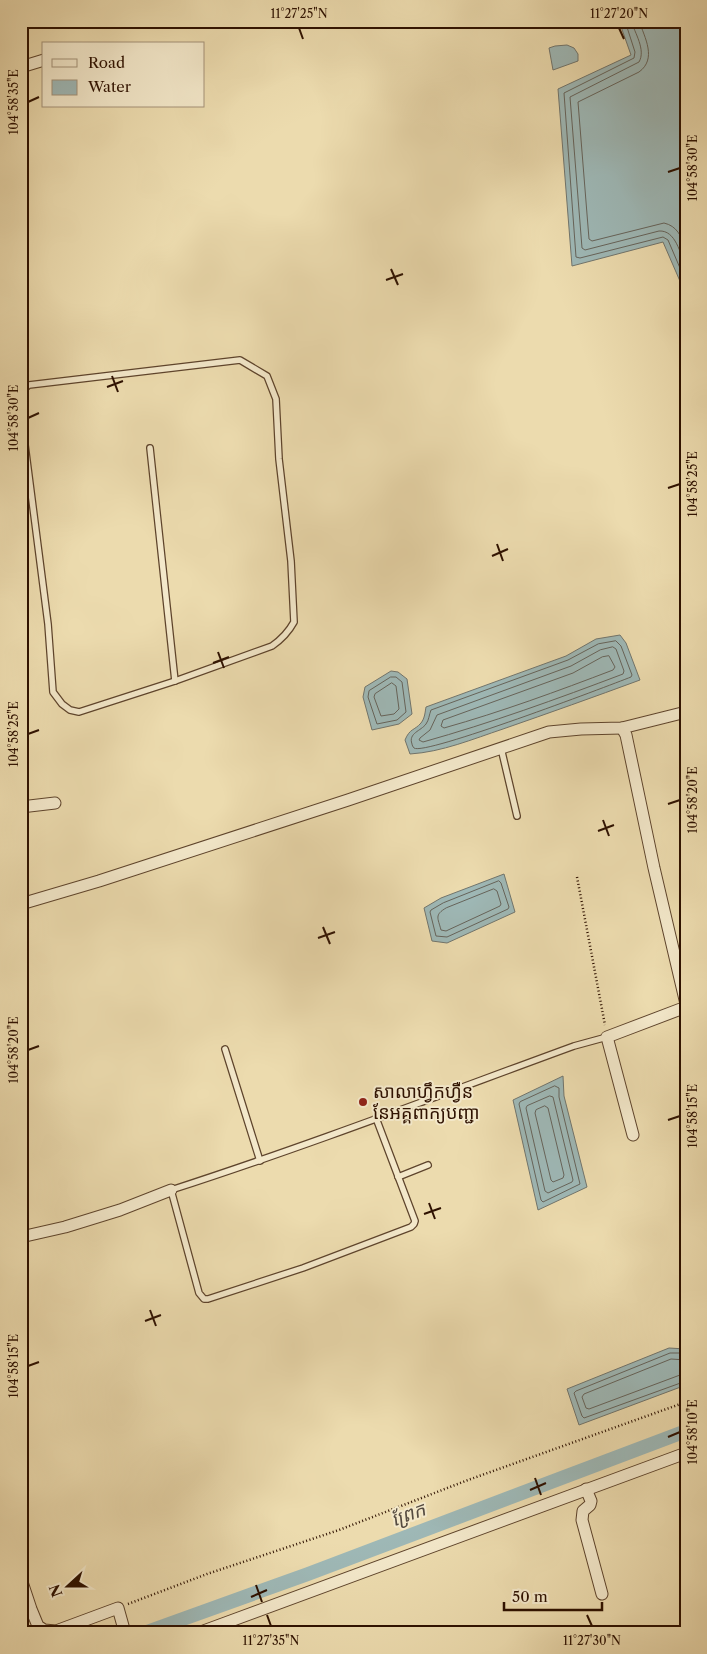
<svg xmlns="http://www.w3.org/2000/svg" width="707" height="1654" font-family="'Libre Caslon Text','Noto Sans Khmer',serif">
  <rect width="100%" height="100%" fill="#ecdbae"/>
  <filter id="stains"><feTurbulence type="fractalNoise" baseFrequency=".004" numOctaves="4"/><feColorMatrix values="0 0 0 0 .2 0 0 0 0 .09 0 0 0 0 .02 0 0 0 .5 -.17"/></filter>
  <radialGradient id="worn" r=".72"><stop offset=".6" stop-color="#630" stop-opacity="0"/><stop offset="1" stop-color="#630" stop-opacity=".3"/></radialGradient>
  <g fill="#9eb8b6" stroke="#71756d">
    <path d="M619,21H686V295L663,242L572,266L558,89L631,55Z"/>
    <path d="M567,45L574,48L578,54V61L553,70L549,48L555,46Z"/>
    <path d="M620,635L626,643L640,680C594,697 549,713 503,729C473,739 442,752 410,754L405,740C410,728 414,731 421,723C425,718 425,712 426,707L566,656L596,639Z"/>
    <path d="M391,671L398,672L407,679L412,714L399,724L372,730L363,697L365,687Z"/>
    <path d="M504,874L515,912L447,943L432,941L424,908L441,898Z"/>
    <path d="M563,1076L564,1096L587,1187L538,1210L513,1100Z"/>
    <path d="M669,1348L686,1349V1385L579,1425L567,1389Z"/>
  </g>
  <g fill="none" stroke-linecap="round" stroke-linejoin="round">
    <g stroke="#66645b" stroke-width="1">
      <path d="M625,21L635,52L634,58L564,93L576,257L580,258L663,237L668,240L686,282"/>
      <path d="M631,21C635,33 646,50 639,62L570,97L582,248L585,250L659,231C676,230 680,254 686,267"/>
      <path d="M639,21C645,38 657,59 639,72L578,102L589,239L592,241L664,223C677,226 681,236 686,248"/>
      <path d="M616,641L621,646L632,675L631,677C608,686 424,756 414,748C413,747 412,745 412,744C408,733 421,731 426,724C429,720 429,715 431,710L568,660L598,644Z"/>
      <path d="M613,647L616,649L624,671L623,674C557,699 491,723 423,742L419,740L420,738L430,730L437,715L571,666L600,650Z"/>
      <path d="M609,656L615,667L613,670C558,691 501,712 444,728L441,726L443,720L573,673L602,657Z"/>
      <path d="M391,677H396L402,682L406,712L397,720L377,724L368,697L369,691Z"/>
      <path d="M392,683L396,686L399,709L394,714L381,716L374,697L375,694Z"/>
      <path d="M499,881L501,883L509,907L508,909L447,937L436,936L430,912L431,910L443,903Z"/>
      <path d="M494,889L497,891L501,904L500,906L446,931L441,930C438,918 434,915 446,908Z"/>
      <path d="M555,1086L559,1088V1097L580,1184L543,1202L541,1200L519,1104L520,1102Z"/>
      <path d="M550,1096L553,1097L573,1180L572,1182L548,1193L545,1191L526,1108L527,1106Z"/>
      <path d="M545,1106L548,1108L564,1175L563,1178L553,1182L551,1180L535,1113L536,1110Z"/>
      <path d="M686,1353H670L576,1391L574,1393L582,1416L584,1418L686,1381"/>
      <path d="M686,1360L671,1359L584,1394L582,1397L586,1408L589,1409L680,1375H686"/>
    </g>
    <path stroke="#9eb8b6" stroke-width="14" d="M144,1633L308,1574L686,1431"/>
    <g stroke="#5e442c" stroke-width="8">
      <g id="lane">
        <path d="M21,395L23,390L29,385L240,360L267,376L276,399L279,459L291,561L294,622C288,633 282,639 272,646L175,681L79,712L70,710L62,704L53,692L48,624L21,414"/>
        <path d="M150,448L175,681"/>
        <path d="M501,748L517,816"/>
        <path d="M225,1049L260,1161"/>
        <path d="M376,1118L415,1221L414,1224L411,1227L303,1268L208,1299H204L199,1293L171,1190C307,1146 440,1095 574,1046L607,1037"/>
        <path d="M398,1177L428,1165"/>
      </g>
    </g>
    <g stroke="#5e442c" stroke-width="13">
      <g id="street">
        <path d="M21,67L44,60"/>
        <path d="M622,728L626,735L654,868L686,1004"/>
        <path d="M21,807L55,803"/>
        <path d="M21,904L99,881L348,800L549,732L581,729L622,728L686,712"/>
        <path d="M633,1135L607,1037L686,1007"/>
        <path d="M21,1237L65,1227L120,1210L171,1190"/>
        <path d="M586,1489L591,1501L590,1505L583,1511L582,1520L602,1594"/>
        <path d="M21,1579L31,1609L38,1626L44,1630L56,1631L118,1608L125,1633"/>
        <path d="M198,1633L686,1453"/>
      </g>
    </g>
    <g stroke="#2e1100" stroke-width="2.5" stroke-dasharray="1 2.5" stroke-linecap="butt">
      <path d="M577,877L605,1025"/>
      <path d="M128,1604L207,1574L339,1530L468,1480L686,1402"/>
    </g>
    <use href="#lane" stroke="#f3e8ca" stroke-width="5.5"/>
    <use href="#street" stroke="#f3e8ca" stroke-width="11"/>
  </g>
  <path fill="none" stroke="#2e1100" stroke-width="2" d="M299,28L303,39M619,28L624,39M28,102L39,97M668,172L680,168M391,269L398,285M386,280L403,274M112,376L118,392M107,387L123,381M28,418L39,413M668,488L680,484M497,544L503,561M492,556L508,549M218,652L224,668M213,663L229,657M28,734L39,730M668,804L680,800M603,820L609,836M598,831L614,825M323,927L330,944M318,938L335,932M28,1050L39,1046M668,1120L680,1116M429,1203L435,1219M424,1214L441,1208M150,1310L156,1326M145,1321L161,1315M28,1366L39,1362M668,1437L680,1432M535,1478L541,1495M530,1490L546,1483M256,1585L262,1602M251,1597L267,1590M267,1615L271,1626M587,1615L592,1626"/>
  <circle fill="#8f2418" stroke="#f3e8ca" stroke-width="2" cx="363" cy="1102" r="5"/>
  <g text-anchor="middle" stroke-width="4" stroke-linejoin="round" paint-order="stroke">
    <g font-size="18" fill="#2e1100" stroke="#f3e8ca" text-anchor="start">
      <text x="373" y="1098">សាលាហ្វឹកហ្វឺន<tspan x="373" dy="21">នែអគ្គពាក្យបញ្ជា</tspan></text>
    </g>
    <g font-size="19" font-style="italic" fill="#554b40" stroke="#f3e8ca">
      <text transform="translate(408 1514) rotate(-20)" y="7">ព្រែក</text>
    </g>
  </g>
  <rect width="707" height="1654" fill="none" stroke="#ecdbae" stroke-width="55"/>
  <rect x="42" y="42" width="162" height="65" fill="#f3e8ca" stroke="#a49279"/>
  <rect x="52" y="59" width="25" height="8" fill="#f3e8ca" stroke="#a49279"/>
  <text x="88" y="68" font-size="15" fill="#2e1100">Road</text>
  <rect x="52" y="80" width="25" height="15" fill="#9eb8b6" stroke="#a49279"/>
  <text x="88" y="92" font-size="15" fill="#2e1100">Water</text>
  <g transform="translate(68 1586) rotate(249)" stroke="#f3e8ca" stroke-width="4" paint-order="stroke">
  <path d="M0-4L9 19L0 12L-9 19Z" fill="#2e1100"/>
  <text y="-8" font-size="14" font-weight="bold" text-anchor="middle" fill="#2e1100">N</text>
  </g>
  <path d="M504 1602v8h98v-8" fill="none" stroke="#2e1100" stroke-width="2.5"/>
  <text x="512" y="1602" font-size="15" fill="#2e1100" stroke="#f3e8ca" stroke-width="4" paint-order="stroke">50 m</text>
  <rect x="28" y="28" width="652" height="1598" fill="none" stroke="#2e1100" stroke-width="2"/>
  <g font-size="12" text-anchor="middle" fill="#2e1100">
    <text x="299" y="18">11°27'25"N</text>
    <text x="619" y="18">11°27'20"N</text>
    <text transform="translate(14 102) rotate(-90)" y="4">104°58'35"E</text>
    <text transform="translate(693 168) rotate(-90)" y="4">104°58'30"E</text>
    <text transform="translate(14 418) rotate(-90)" y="4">104°58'30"E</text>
    <text transform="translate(693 484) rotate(-90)" y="4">104°58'25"E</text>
    <text transform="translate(14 734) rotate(-90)" y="4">104°58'25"E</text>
    <text transform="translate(693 800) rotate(-90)" y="4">104°58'20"E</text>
    <text transform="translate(14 1050) rotate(-90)" y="4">104°58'20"E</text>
    <text transform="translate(693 1116) rotate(-90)" y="4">104°58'15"E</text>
    <text transform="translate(14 1366) rotate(-90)" y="4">104°58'15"E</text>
    <text transform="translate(693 1432) rotate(-90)" y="4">104°58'10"E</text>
    <text x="271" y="1645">11°27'35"N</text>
    <text x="592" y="1645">11°27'30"N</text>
  </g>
  <rect width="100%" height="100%" filter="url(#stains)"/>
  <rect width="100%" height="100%" fill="url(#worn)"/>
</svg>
